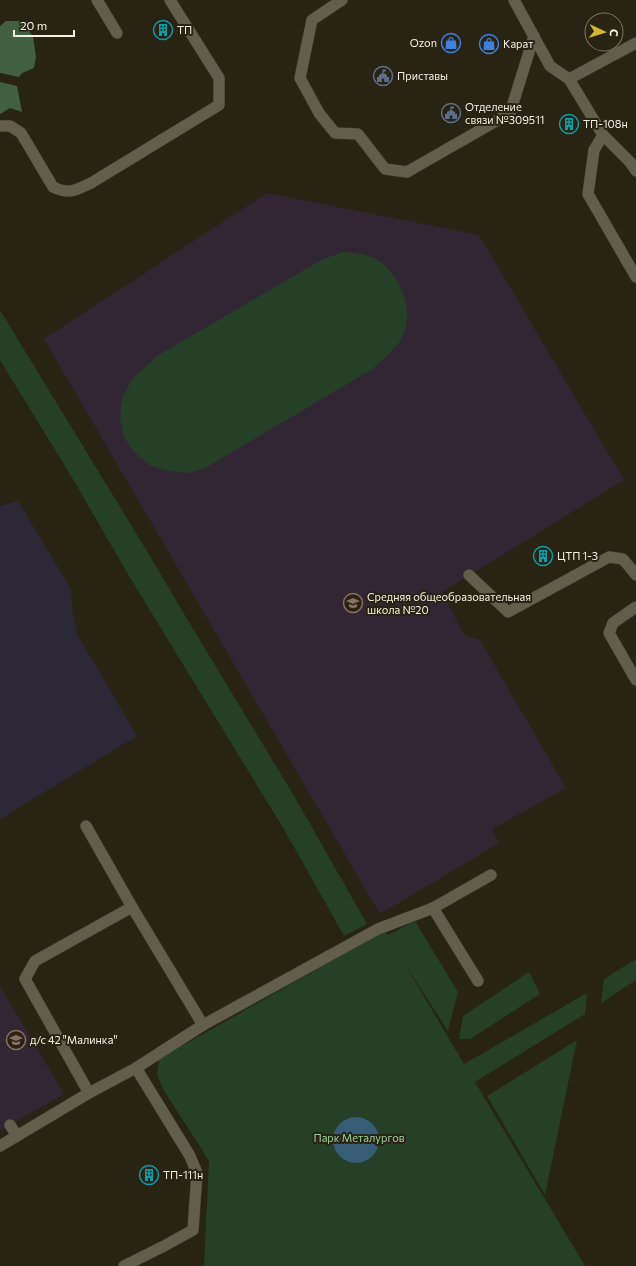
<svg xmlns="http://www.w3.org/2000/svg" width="636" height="1266" font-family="Commissioner,sans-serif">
  <rect width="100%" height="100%" fill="#282313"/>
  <g fill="#322634">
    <path d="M267,193L479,235L624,480L442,592L464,635L480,640L566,788L492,829L499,843L380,914L44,339Z"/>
    <path d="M0,986L64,1094L0,1131Z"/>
  </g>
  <path fill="#2c2838" d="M18,501L71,589L72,608L77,634L137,736L0,819V506Z"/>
  <g fill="#254027">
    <path d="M343,252C354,253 367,254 376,259C403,276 418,316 398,344C390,354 380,362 371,370L205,468L189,473L169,471L151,466L133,451L124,437L120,419L122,398L133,378L157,356L321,260Z"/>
    <path d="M0,310L156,566L187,619L293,794L367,924L344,936L285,831L132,581L74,481L0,360Z"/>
    <path d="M415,921L458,992L448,1031L403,961L464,1064L587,993L585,1014L475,1082L585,1266H204L209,1161L163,1089L157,1074L159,1060L164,1056L385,931L388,935Z"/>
    <path d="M636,959V980L601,1003L604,979Z"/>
    <path d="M529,972L540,994L470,1039H459L463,1016Z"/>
    <path d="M577,1040L545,1195L487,1096Z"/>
  </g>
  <g fill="#416042">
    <path d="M6,21H21L33,36L36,57L34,68L22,73L19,77L0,73V26Z"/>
    <path d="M0,82L17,86L22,112L10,108L0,114Z"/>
  </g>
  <circle fill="#375d76" cx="356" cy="1140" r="23"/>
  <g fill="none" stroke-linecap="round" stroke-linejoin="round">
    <g stroke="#433f33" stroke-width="12">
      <g id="service">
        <path d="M97,0L117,33"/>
        <path d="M342,0L312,20L300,78L319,113L335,133L358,134L385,169L407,172L510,113L534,36"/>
        <path d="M514,0L550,66L569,79L603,135L630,162L636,171"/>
        <path d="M569,79L636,43"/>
        <path d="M0,126H10L21,133L53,187C69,195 76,190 91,183L219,105V78L170,0"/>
        <path d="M603,135L594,150L588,194L636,277"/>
        <path d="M469,575L508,612L609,557L623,559L636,575"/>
        <path d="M636,607L613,623L609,633L636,680"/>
        <path d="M86,826L132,907L203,1025"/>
        <path d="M433,908L478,981"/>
        <path d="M89,1093L25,979L35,961L132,907"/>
        <path d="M10,1125L17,1136"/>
        <path d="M0,1146L89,1093L136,1068L203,1025L378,929L433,908L491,875"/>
        <path d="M124,1266L164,1246L193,1230L197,1173L190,1156L136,1068"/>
      </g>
    </g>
    <use href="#service" stroke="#625e4b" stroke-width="11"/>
  </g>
  <defs>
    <g id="building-ring" transform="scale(1)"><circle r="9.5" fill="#282313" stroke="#0f9aa8" stroke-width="1.5"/><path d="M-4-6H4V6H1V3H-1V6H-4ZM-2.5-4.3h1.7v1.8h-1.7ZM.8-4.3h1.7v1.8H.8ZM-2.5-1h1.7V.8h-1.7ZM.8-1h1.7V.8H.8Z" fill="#0f9aa8"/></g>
    <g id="shop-ring" transform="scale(1)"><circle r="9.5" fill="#282313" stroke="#3f7fe0" stroke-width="1.5"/><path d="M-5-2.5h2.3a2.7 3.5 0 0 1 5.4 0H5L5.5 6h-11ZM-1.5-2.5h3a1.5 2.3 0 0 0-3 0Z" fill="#3f7fe0"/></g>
    <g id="civic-ring" transform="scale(1)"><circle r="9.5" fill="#282313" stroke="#5c6f8a" stroke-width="1.5"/><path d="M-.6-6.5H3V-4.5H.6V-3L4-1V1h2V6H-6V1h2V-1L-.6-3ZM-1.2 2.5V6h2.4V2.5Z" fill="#5c6f8a"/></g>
    <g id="school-ring" transform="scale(1)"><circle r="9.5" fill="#282313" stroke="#8d6e63" stroke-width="1.5"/><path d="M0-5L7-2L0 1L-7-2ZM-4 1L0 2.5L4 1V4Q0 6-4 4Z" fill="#8d6e63"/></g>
  </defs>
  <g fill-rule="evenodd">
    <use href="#building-ring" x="163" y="30"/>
    <use href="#shop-ring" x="451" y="43"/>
    <use href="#shop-ring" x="489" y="44"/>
    <use href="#civic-ring" x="383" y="76"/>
    <use href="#civic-ring" x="451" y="113"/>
    <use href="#building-ring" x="569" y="124"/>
    <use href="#building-ring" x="543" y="556"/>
    <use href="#school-ring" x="353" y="603"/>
    <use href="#school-ring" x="16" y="1040"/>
    <use href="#building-ring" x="149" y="1175"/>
  </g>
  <g text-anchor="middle" stroke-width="4" stroke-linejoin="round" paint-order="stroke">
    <g font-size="11" fill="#f3f0e5" stroke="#282313" text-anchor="start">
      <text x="177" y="34">ТП</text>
      <text x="437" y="47" text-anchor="end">Ozon</text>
      <text x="503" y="48">Карат</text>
      <text x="397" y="80">Приставы</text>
      <text x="465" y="111">Отделение<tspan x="465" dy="13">связи №309511</tspan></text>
      <text x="583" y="128">ТП-108н</text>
      <text x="557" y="560">ЦТП 1-3</text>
      <text x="367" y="601">Средняя общеобразовательная<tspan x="367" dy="13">школа №20</tspan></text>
      <text x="30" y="1044">д/с 42 "Малинка"</text>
      <text x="163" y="1179">ТП-111н</text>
    </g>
    <g font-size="11" fill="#9dd29e" stroke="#282313">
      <text x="359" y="1142">Парк Металургов</text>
    </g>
  </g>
  <g transform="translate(604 32) rotate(94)"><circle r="19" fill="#282313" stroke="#797567"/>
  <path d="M0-3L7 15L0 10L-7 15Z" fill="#d6b534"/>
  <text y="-6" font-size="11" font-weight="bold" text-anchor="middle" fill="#f3f0e5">С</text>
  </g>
  <path d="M14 30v6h60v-6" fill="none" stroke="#f3f0e5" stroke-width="2"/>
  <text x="20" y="30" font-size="12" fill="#f3f0e5" stroke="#282313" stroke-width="3" paint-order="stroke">20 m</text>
</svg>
